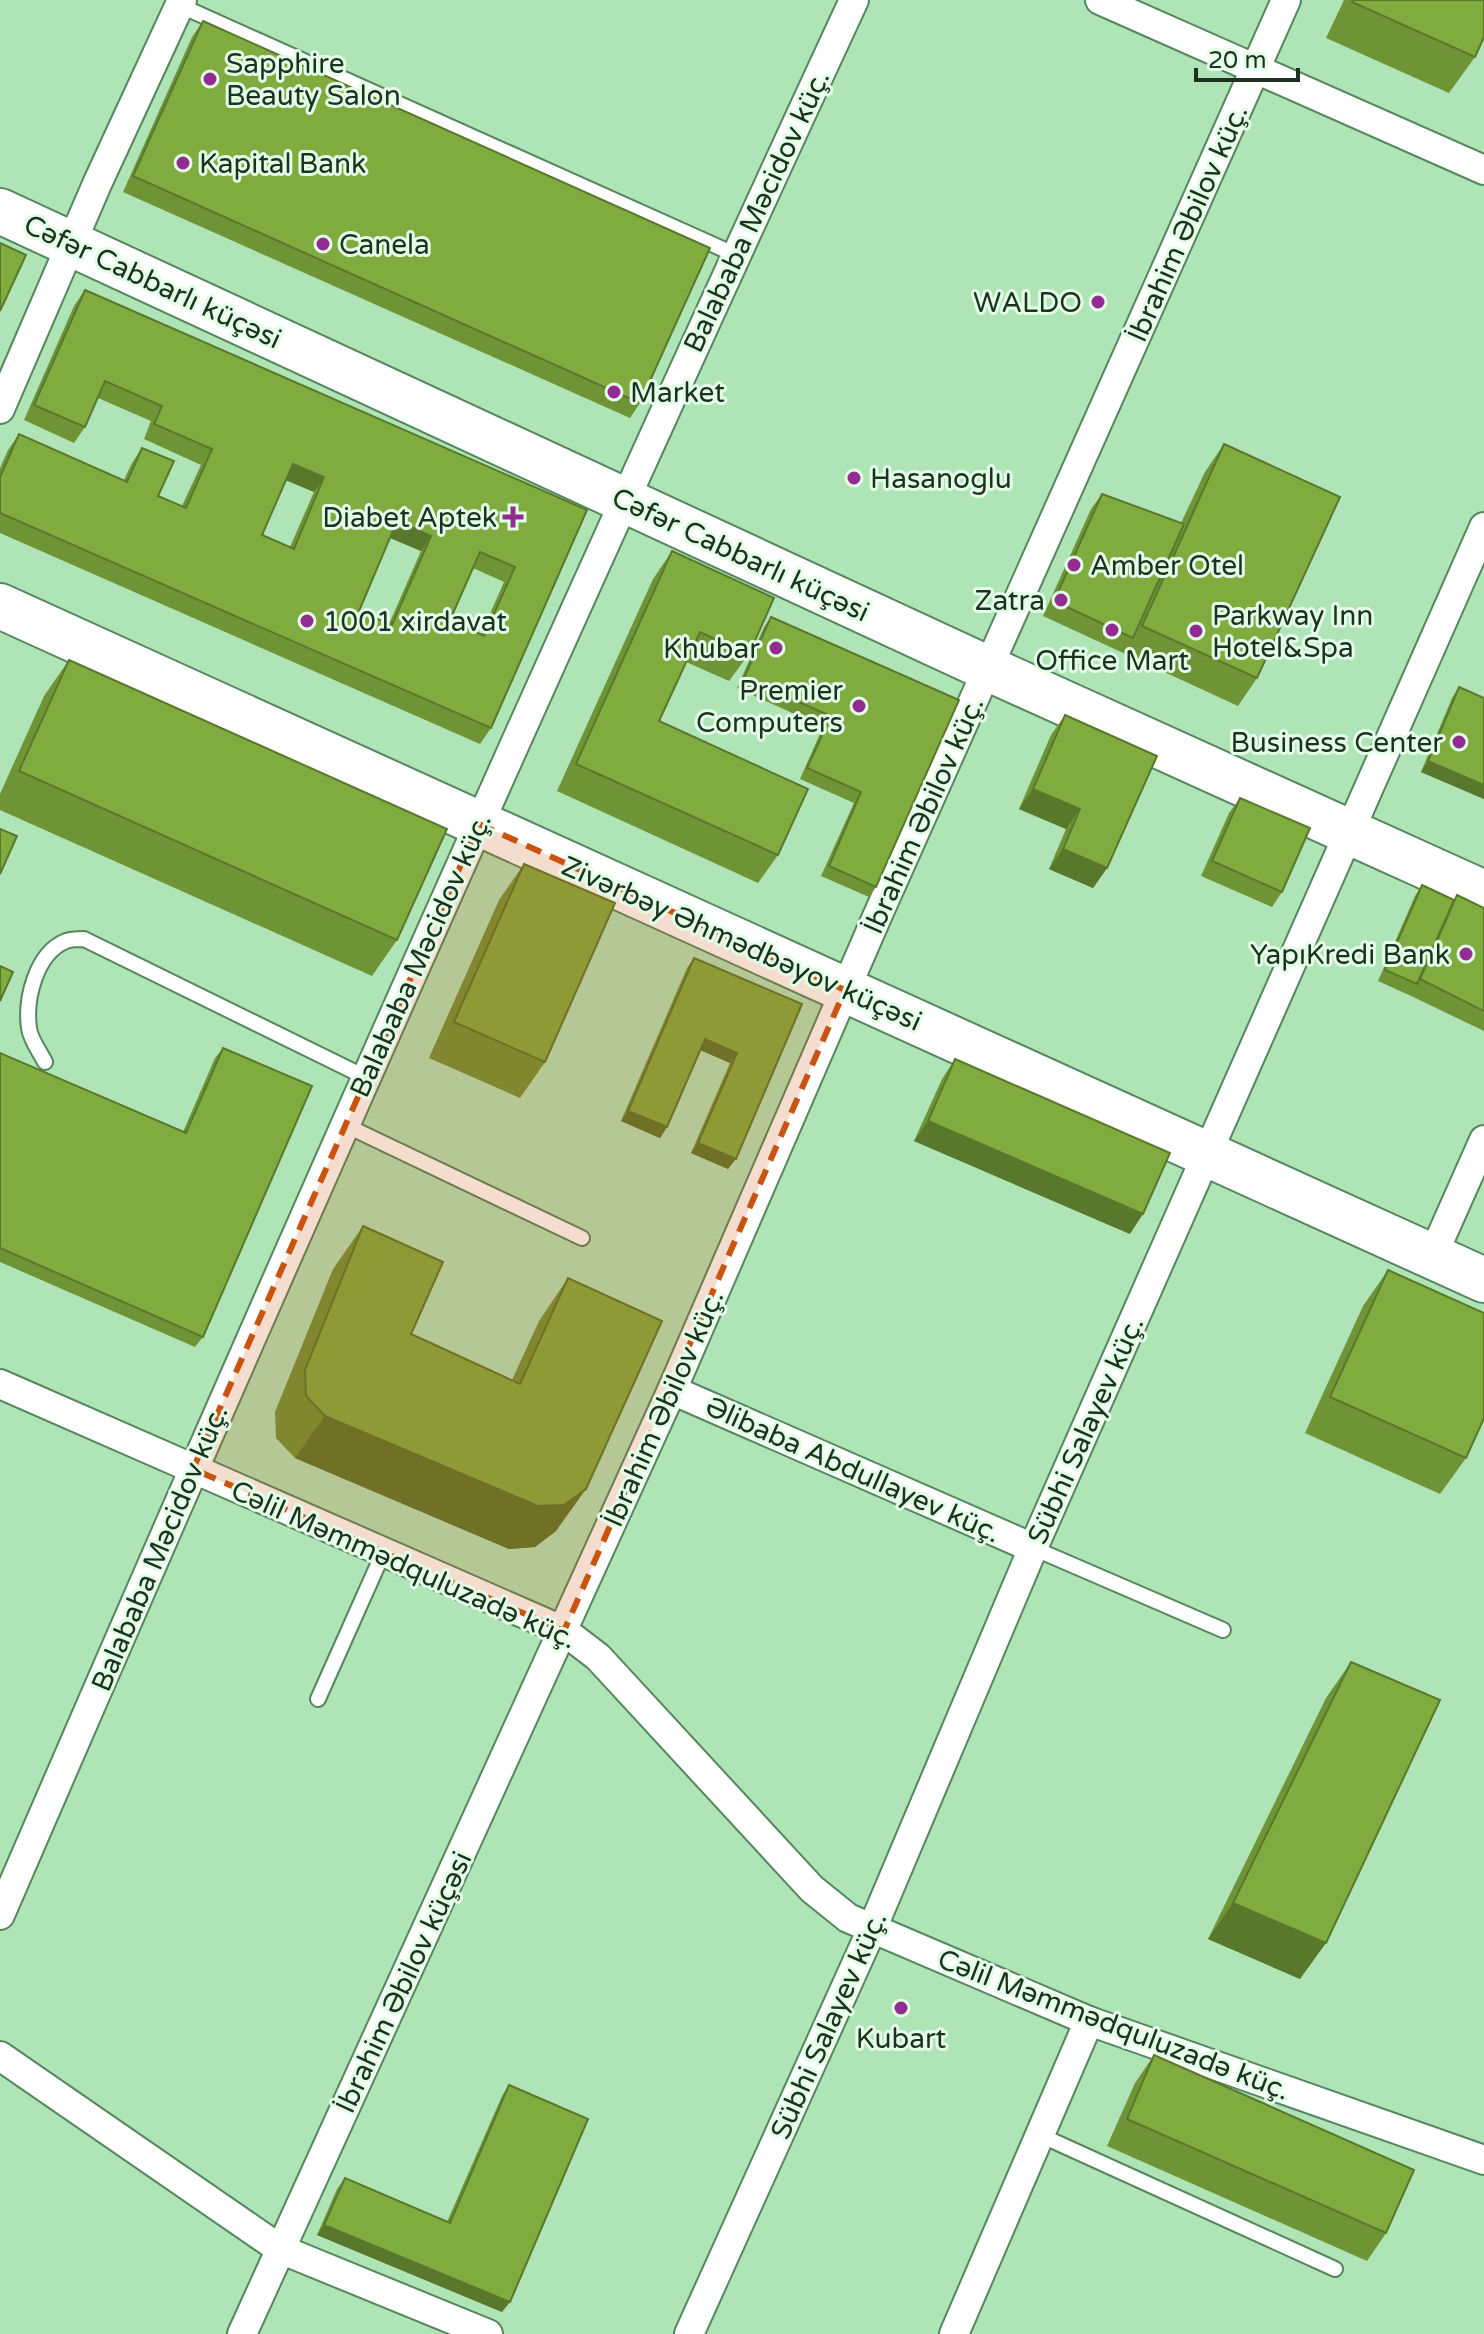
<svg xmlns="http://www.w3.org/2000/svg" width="1484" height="2334" font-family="'Varela Round',sans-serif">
  <rect width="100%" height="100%" fill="#afe4b7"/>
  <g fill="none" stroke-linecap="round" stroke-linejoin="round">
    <g stroke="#55875d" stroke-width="18">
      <g id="service">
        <path d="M179,5L736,255"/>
        <path d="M45,1062C40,1052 30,1039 29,1028C25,999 36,953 66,941C71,939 79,939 84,939L365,1077"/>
        <path d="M345,1125L582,1238"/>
        <path d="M1033,1548L1223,1630"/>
        <path d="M318,1699L384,1551"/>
        <path d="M1040,2135L1335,2269"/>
      </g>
    </g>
    <g stroke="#55875d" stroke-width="32">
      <g id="minor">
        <path d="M1100,0L1484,170"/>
        <path d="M0,409L97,184L182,0"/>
        <path d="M1432,1257L1484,1140"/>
        <path d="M0,1384L564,1631L598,1657L812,1889L848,1918L1089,2021L1484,2160"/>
        <path d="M672,1390L1033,1548"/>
        <path d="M0,1915C277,1274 560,634 854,0"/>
        <path d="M0,2056L280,2249L488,2334"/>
        <path d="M242,2334L672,1390L876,919L1286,0"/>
        <path d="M689,2334L872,1929L1033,1548L1484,527"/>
        <path d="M954,2334L1089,2021"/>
      </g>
    </g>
    <g stroke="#55875d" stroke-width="48">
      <g id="primary">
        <path d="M0,211L989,669L1484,893"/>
        <path d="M0,606L1484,1280"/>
      </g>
    </g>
    <use href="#service" stroke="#fff" stroke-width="14"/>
    <use href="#minor" stroke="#fff" stroke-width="28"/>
    <use href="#primary" stroke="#fff" stroke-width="44"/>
  </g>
  <g fill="#6e9436" fill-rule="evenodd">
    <path d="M1344,0H1484L1475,57L1449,93L1326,38Z"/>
    <path d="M203,21L640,403L630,418L123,192L192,37Z"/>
    <path d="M85,290L587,510L491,728L480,744L0,533V468L8,450L19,434L124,480L132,463L142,448L158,496L182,506L201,465L144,439L151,421L98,398L85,427L74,443L24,420L74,306ZM286,480L314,492L290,547L262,535ZM390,538L421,551L389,624L359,611ZM473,568L504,582L481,634L450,620Z"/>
    <path d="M1224,444L1257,678L1238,706L1043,616L1091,509L1102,494L1181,523L1205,472Z"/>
    <path d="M672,551L749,654L729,681L686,662L659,721L778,855L758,883L557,791L653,579Z"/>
    <path d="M771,617L959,700L876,887L869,897L821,876L854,803L800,779L823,727L737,688L764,627Z"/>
    <path d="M69,660L397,940L372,976L0,810V794L44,696Z"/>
    <path d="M1459,687L1484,698V799L1421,772L1452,698Z"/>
    <path d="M1065,715L1107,868L1093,888L1049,869L1066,829L1019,809L1051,735Z"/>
    <path d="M1240,798L1282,892L1272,907L1201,876L1229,813Z"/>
    <path d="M524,864L545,1062L520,1098L429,1058L499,900Z"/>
    <path d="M1422,885L1454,900L1457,895L1484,908V1031L1409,995L1378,981L1415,896Z"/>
    <path d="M694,958L802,1004L728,1169L691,1153L730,1063L700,1050L667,1127L660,1138L621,1121L687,968Z"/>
    <path d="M223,1048L203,1337L195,1347L0,1262V1053L183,1132L215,1058Z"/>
    <path d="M955,1059L1130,1234L914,1141L942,1079Z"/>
    <path d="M363,1226L411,1334L512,1380L539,1321L568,1278L556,1531L535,1547L509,1549L295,1458L276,1438L275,1412L333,1269Z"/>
    <path d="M1388,1270L1466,1458L1440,1494L1305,1433L1363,1306Z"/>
    <path d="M1351,1662L1300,1979L1208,1939L1326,1698Z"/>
    <path d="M1154,2055L1386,2233L1367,2261L1107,2146L1135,2083Z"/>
    <path d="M509,2085L502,2312L317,2235L337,2189L345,2178L447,2222L502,2096Z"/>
  </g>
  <g fill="#5a782c">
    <path d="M293,464L324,477L314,492L283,479Z"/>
    <path d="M397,521L431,536L421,551L386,536Z"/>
    <path d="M1428,761L1484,785V799L1421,772Z"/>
    <path d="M1033,789L1080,809L1066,829L1019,809Z"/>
    <path d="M1063,849L1107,868L1093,888L1049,869Z"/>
    <path d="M705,1039L737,1053L730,1063L698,1049Z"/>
    <path d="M628,1111L667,1127L660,1138L621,1121Z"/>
    <path d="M928,1121L1143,1214L1130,1234L914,1141Z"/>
    <path d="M698,1143L736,1159L728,1169L691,1153Z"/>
    <path d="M325,1416L586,1489L556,1531L535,1547L509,1549L295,1458Z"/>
    <path d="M1233,1903L1326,1943L1300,1979L1208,1939Z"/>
    <path d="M324,2225L510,2302L502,2312L317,2235Z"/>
  </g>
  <g fill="#80ac3f" stroke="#5a782c" stroke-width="2" fill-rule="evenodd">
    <path d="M1353,0H1484V37L1475,57L1352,2Z"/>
    <path d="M203,21L710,248L640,403L133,176Z"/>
    <path d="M0,243L26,255L0,311Z"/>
    <path d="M85,290L587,510L491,728L0,513V477L19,434L127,482L142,448L174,461L158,496L186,508L212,449L154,424L162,406L105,381L85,427L34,405ZM293,464L324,477L294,549L262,535ZM397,521L431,536L392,625L359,611ZM480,552L515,567L484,636L450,620Z"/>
    <path d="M1224,444L1340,497L1257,678L1142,626Z"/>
    <path d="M1102,494L1184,524L1133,638L1054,601Z"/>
    <path d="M672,551L774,598L749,654L700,632L659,721L808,789L778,855L576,764Z"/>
    <path d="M771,617L959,700L876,887L829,866L861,792L807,768L831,716L744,678Z"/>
    <path d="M69,660L447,829L397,940L19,771Z"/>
    <path d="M1459,687L1484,698V785L1428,761Z"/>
    <path d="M1065,715L1157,756L1107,868L1063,849L1080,809L1033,789Z"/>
    <path d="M1240,798L1310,828L1282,892L1212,861Z"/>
    <path d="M0,829L17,836L0,874Z"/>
    <path d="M524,864L615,903L545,1062L454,1022Z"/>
    <path d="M1422,885L1454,900L1417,984L1385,970Z"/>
    <path d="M1457,895L1484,908V1011L1420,979Z"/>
    <path d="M694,958L802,1004L736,1159L698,1143L737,1053L705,1039L667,1127L628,1111Z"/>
    <path d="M0,966L13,972L0,1001Z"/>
    <path d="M223,1048L312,1086L203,1337L0,1248V1053L186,1133Z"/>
    <path d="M955,1059L1170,1153L1143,1214L928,1121Z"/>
    <path d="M363,1226L443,1262L411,1334L520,1384L568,1278L662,1321L586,1489L564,1505L538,1506L325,1416L306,1396L305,1370Z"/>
    <path d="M1388,1270L1484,1313V1418L1466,1458L1330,1397Z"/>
    <path d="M1351,1662L1440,1700L1326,1943L1233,1903Z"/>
    <path d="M1154,2055L1414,2170L1386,2233L1127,2119Z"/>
    <path d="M509,2085L588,2119L510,2302L324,2225L345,2178L450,2223Z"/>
  </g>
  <path fill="#c9530f" fill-opacity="0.2" stroke="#c9530f" stroke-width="6" stroke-dasharray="16 10" stroke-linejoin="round" d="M479,824L845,990L564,1631L193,1469Z"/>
  <g fill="#932c91" stroke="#e3fee6" stroke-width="3">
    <circle cx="210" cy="79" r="8"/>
    <circle cx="183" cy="163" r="8"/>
    <circle cx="323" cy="244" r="8"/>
    <circle cx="1098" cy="302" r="8"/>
    <circle cx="614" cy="392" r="8"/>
    <circle cx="854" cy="478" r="8"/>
    <path d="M509 505h8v8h8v8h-8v8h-8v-8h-8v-8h8z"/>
    <circle cx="1074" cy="565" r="8"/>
    <circle cx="1061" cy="600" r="8"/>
    <circle cx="307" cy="621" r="8"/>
    <circle cx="1112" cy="630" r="8"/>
    <circle cx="1196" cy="631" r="8"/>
    <circle cx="776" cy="648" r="8"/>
    <circle cx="859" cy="706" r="8"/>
    <circle cx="1459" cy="742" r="8"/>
    <circle cx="1466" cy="954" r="8"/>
    <circle cx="901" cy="2008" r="8"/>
  </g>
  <g text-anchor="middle" stroke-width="6" stroke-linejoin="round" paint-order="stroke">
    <g font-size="28" fill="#1c311f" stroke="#e3fee6" text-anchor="start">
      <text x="226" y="73">Sapphire<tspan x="226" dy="32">Beauty Salon</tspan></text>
      <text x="199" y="173">Kapital Bank</text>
      <text x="339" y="254">Canela</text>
      <text x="1082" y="312" text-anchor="end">WALDO</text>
      <text x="630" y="402">Market</text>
      <text x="870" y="488">Hasanoglu</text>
      <text x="497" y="527" text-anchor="end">Diabet Aptek</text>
      <text x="1090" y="575">Amber Otel</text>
      <text x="1045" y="610" text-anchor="end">Zatra</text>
      <text x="1212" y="625">Parkway Inn<tspan x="1212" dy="32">Hotel&amp;Spa</tspan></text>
      <text x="323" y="631">1001 xirdavat</text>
      <text x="760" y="658" text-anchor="end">Khubar</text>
      <text x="1112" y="670" text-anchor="middle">Office Mart</text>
      <text x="843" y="700" text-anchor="end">Premier<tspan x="843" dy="32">Computers</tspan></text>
      <text x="1443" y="752" text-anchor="end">Business Center</text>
      <text x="1450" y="964" text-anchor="end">YapıKredi Bank</text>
      <text x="901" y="2048" text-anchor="middle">Kubart</text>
    </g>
    <g font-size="28" fill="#1c311f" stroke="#e3fee6">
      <text transform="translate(756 211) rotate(-65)" y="10">Balababa Məcidov küç.</text>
      <text transform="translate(1187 223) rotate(-66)" y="10">İbrahim Əbilov küç.</text>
      <text transform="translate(153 281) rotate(25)" y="10">Cəfər Cabbarlı küçəsi</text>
      <text transform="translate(741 554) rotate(25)" y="10">Cəfər Cabbarlı küçəsi</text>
      <text transform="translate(923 815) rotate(-66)" y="10">İbrahim Əbilov küç.</text>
      <text transform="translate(742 943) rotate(24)" y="10">Zivərbəy Əhmədbəyov küçəsi</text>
      <text transform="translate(420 955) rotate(-66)" y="10">Balababa Məcidov küç.</text>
      <text transform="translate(663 1408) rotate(-66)" y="10">İbrahim Əbilov küç.</text>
      <text transform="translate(1085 1430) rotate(-66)" y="10">Sübhi Salayev küç.</text>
      <text transform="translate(853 1469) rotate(24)" y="10">Əlibaba Abdullayev küç.</text>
      <text transform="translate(159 1548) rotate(-67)" y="10">Balababa Məcidov küç.</text>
      <text transform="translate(404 1564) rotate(24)" y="10">Cəlil Məmmədquluzadə küç.</text>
      <text transform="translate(403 1982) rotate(-65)" y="10">İbrahim Əbilov küçəsi</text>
      <text transform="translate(1114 2024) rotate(21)" y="10">Cəlil Məmmədquluzadə küç.</text>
      <text transform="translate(828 2025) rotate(-66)" y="10">Sübhi Salayev küç.</text>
    </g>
  </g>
  <path d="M1196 68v12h102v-12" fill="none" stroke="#1c311f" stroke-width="4"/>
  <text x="1208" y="68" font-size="24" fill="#1c311f" stroke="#e3fee6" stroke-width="6" paint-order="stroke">20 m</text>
</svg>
